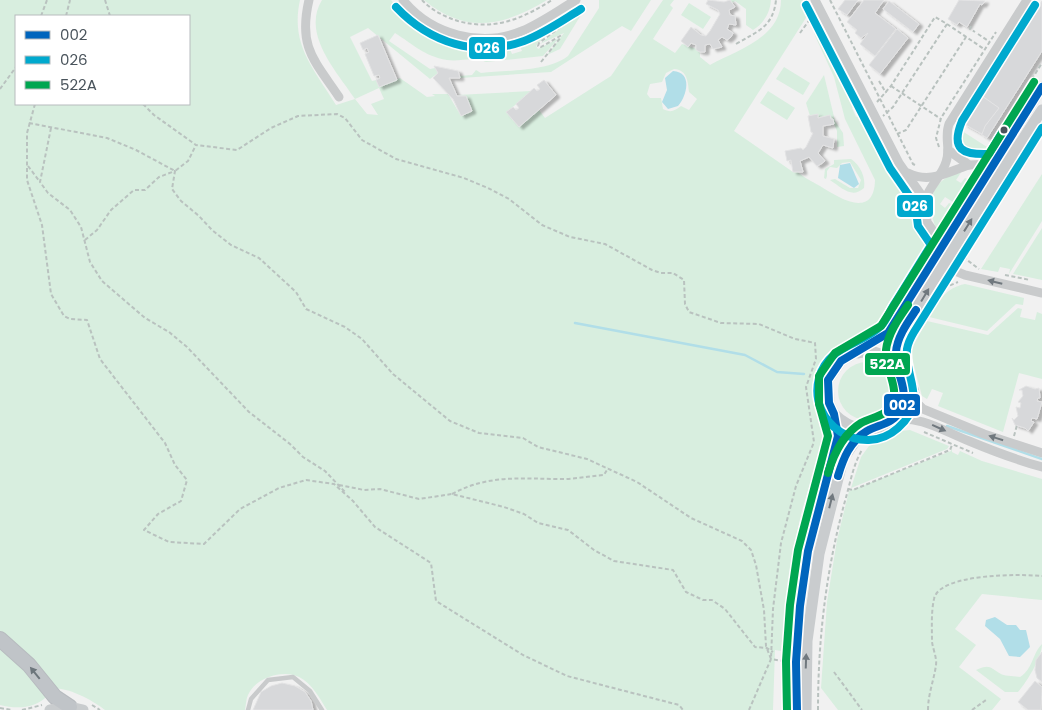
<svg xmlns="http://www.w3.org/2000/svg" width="1042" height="710" font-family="Poppins,sans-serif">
  <defs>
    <filter id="shadow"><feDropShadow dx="4" dy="2.5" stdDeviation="1" flood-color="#0004"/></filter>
  </defs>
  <rect width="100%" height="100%" fill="#f1f1f1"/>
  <g fill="#d8eedf" fill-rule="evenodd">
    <path d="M0,0H300C290,45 314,69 336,105L355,99C337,72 301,34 322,0H391C422,41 459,50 509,47L512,54L522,51L519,44L535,38L573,14L538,43L536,46L538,49L559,38L543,56L486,62C473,56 461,62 447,60C424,56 414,45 395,33L389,41L430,69L435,68L438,73L430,79L368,28L350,37L372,81L376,80L379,87L400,78L427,97L435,96L432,94H448L461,116L471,111L466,96L457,95L531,91L507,112L539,110L545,118L611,76L663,0H674L670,5L673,8L653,39L675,53L682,44L700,50V57L710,65C737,50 781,38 781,0H803L809,13L734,131L793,172L797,171C802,177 813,182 820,186C839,198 874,220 875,180L845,119L834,77L816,38L814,33L817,29L857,105L852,108L856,117L860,115L892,173L912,194L919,224L927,243L873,332C864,340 852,340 841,345C823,354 811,378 813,398C815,411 825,421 825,434L801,514L790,569L781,651L775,650L773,710H327C320,699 312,683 299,677C283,669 255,678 248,695C246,699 246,705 245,710H105C96,702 65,685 52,689L0,632ZM16,16H189V104H16ZM674,69C687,70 688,81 689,92L697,99L689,110L681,106C674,111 671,113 663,109L661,98H650L647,94L650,84L662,82L666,73ZM379,88L384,99L371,104L378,115L367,114L355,99Z"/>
    <path d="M424,0H547C504,26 466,35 424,0Z"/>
    <path d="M599,0H651L631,31L622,26L551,72L460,78L459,76L472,75L476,70L481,73C506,70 548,72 568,56L599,8Z"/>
    <path d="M730,0H771C770,13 764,23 753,30L746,25V9L735,1L732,3Z"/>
    <path d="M689,3L711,17L703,29L681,15Z"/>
    <path d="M584,10L560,49L547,55L564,33L540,44Z"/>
    <path d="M784,67L810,83L803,95L776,79Z"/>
    <path d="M824,75L835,121L843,133L844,146L837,147V131L830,115L818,118L817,114L810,116L806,103Z"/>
    <path d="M768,91L795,108L787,120L760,103Z"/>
    <path d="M959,129L987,147L980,156C966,160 956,149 955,136Z"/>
    <path d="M851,159C860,165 866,177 864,188C852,199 842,188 830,180L835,179L850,188H858L861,180L850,162L842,163L837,168L830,167L827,171V176L826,179L824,178L825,169L834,164V160Z"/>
    <path d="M962,171L956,180L961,183L965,178L967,179L953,202L945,197L940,204L945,208L949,203L951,204L936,228C925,201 932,179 962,171Z"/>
    <path d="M1042,174V221L1009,274L1010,269L1000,267L998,272L981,269Z"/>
    <path d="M1042,228V280L1013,274Z"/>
    <path d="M965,284L1024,298L1023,305L1016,304L987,331L929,317C939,301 945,288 965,284Z"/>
    <path d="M1018,308L1022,309L1020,317L1035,320L1037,312L1042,314V379L1019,373L1003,432L938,406L943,393L932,389L927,399L922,396L910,351L927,321L988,335Z"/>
    <circle cx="867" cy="391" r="29"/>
    <path d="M910,430L949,446L947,449L851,488L861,457L869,446L901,431Z"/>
    <path d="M952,447V452L958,455L960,451L982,461L1042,479V600L982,594L955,629L976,645L959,667L1001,699L992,710H838L821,688L827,602L837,540L849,491L951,451Z"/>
    <path d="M0,644L32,676L39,688L47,696C35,709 16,709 0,705Z"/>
    <path d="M1042,644C1042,657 1027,682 1018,692H1005L976,670C990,664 989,667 1001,674C1003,676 1016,676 1020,677C1033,669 1032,654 1042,644Z"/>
  </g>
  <g fill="#b1dee8">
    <path d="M673,71C693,72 687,96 678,106L668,109L662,102L667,90L665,78Z"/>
    <path d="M850,163L859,184L854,188L838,178L840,165Z"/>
    <path d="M995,617L1007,625H1016L1020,630H1026L1030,647L1020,657L1009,656L1000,639L985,626L986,620Z"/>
  </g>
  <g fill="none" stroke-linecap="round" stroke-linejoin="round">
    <g stroke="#b1dee8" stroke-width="2.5">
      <path d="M575,323L745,355L777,372L804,374"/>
      <path d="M947,426L1042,459"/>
    </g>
  </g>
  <g fill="#d7d8da" stroke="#e3e3e4" filter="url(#shadow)">
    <path d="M708,0L724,2L730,0L735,7L729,10L730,15L735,16L736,25L729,24L727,29L733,33L731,37L727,40L722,37L718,40L722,47L713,49L710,44L705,45V52H700L696,50V45L691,43L688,47L681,41L691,27L701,35L706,36L710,31L720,14L718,10L706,4Z"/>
    <path d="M845,0H858L847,15L838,9Z"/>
    <path d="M864,0H884L875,13L896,29L875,56L860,44L868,33L861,38L855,33L857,30L847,22Z"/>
    <path d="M959,0L985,1L982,5L980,4L967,27L959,22L957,25L948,19Z"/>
    <path d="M889,1L919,24L913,32L883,9Z"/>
    <path d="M1042,1V51L987,138L981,134H982L985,126L999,108L982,96Z"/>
    <path d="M897,29L908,38L880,74L869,65Z"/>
    <path d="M378,35L397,80L379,87L376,80L380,78L379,75L374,76L365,54L369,52L367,48L363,50L360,43Z"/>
    <path d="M434,66L458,71L460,78H449L457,96H466L472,111L461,116L453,99L433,78L438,73Z"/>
    <path d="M544,80L556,95L519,127L506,112L513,107L516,110L519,108L516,104L534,88L537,91L540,89L537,85Z"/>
    <path d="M982,96L999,108L985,126L982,134L964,124Z"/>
    <path d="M818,114V118L830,115L831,119H833L834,124L823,126V136L834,139L833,148L823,145L818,153L825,161L821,164L817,166L809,157L800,161L803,172H793L791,160L787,161L785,151L801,148L803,150L806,147L813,133L811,132L808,116Z"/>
    <path d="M1026,386L1035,389L1039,388L1040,398H1038L1037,401L1042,402L1037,419L1032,418L1031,421L1034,422L1028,431L1025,428L1015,425L1012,418L1014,420L1018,416L1016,407L1020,408L1021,403L1018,402L1023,396L1022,390H1019Z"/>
    <path d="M1042,652V682L1037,678L1035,670L1036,660Z"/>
    <path d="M1035,681L1042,687L1041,710H1028L1018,702Z"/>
    <path d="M282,683L295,686L305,692L311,701L313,710H253L261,692L271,686Z"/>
  </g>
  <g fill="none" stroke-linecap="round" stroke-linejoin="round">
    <g stroke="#b7bbbf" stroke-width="16">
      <path id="trunk" d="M0,639L29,665L55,697L70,707"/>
    </g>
    <g stroke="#b9c2bf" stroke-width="2" stroke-dasharray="4 2.5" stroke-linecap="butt">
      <path d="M105,0L110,16"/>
      <path d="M422,0C431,10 445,17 458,21C494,31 522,19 552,0"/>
      <path d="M830,0L913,164L917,166"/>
      <path d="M41,16L47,0"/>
      <path d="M66,16L70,0"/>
      <path d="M947,24L984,49"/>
      <path d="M971,26L970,29L975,32"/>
      <path d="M800,33L813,15"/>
      <path d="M978,34L990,42"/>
      <path d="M736,44C758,31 773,27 776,0"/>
      <path d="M541,62L561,37L560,36L541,47L538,46L539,43L579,13L577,10"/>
      <path d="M879,81L886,93"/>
      <path d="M891,86L941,119"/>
      <path d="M0,89L16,67"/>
      <path d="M877,102L891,86L935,17L947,24L893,107L883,116"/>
      <path d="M35,104L27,133V180L42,225L51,294L64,316L70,319L87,320L100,359L165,443L175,465L187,480L181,501L158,514L144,530L169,542L204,544L240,509L279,488L306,480L334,484L353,501L375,527L431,563L436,601L523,655L567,676L679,705L683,710"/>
      <path d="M143,104L154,115L196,145L237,150L271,128L298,116L337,114L345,118L362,140L396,159L464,178L488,188L509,199L542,225L570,237L605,244L652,270L661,273H673L684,280L685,304L689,312L721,323L759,324L795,339L815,343L816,359L806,387L814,442L796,486L781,543L773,609L771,659"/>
      <path d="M29,123L107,138L136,150L175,171L188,161L196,145"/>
      <path d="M51,128L40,182L48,193L70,210L81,227L90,262L102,281L145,318L169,332L187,347L249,412L290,444L303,457L325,471L345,492"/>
      <path d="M897,134L906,130L966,37"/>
      <path d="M939,147L936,138L941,118L996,32"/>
      <path d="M983,156L1042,63"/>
      <path d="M28,166L40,182"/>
      <path d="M939,226L972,173"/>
      <path d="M85,240L97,230L111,210L134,190H145L159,177L175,171L172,189L181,201L199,216L212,230L231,245L259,258L296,292L306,309L345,327L362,339L393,374L450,421L479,433L523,438L538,447L587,459L637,482L691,518L742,541L751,550L756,565L764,610L766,646L771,659"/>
      <path d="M963,257L979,269"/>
      <path d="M959,264L1042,131"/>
      <path d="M1005,275L1030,280"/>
      <path d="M944,288L958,282"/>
      <path d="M878,327L930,241"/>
      <path d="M908,350L912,339L950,278"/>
      <path d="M909,362L919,393"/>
      <path d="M819,374L830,356L849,344"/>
      <path d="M818,379L816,397L825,422"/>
      <path d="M894,432L903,429"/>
      <path d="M924,432L973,453"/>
      <path d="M1014,436L1017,425"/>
      <path d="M339,485L364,490L380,489L419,499L452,494L504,507L524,514L538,523L568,530L594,550L614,561L673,570L686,592L703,600H712L725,609L755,647L767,648L773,652"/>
      <path d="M848,489L853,490L950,450L952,445"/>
      <path d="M452,494C489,474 522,479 562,479C576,479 590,476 604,475L608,468"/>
      <path d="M783,661L792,569L803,514L827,432"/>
      <path d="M834,672L862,710"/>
      <path d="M92,705L100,710"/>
      <path d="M0,708L12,710"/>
      <path d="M22,710L42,705"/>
      <path d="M749,710L771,659L783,661"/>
      <path d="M818,710C818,639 826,570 845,501C850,484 853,465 862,450"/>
      <path d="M928,710C928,694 934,680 936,665C937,658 933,649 932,642C932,629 931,612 934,599C939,573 1021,574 1042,576"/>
      <path d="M972,710L986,700"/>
    </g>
    <path stroke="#c9cbcc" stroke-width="4.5" d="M248,710L251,699L268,680L293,677L310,691L322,710"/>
    <g stroke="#c9cbcc" stroke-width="9">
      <path d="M309,0C298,47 314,60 339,97"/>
      <path d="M403,0C431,35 482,48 522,31C541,23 559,10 576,0"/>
      <path d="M815,0L899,163L925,200L927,222L943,245"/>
      <path d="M948,150L969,165L995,164"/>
      <path d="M908,173C930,184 947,172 969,165"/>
      <path d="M925,200C930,185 942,176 946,162C951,149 944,137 949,124L1027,0"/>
      <path d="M943,266L965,275L1042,293"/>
      <path d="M905,391L923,409L984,434L1042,453"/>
      <path d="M892,420C921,415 943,431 969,441C993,451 1017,460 1042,467"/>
    </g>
    <g stroke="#c9ccce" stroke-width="11">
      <path d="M858,353C875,348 889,357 900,370"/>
      <path d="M834,414C850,430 876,438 894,418C920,389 887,366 901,336C916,305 936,277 954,248C983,202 1012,155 1042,110"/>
      <path d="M50,710L70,707L83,710"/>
      <path d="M797,710L796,662L800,606L808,551L838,436L834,414L829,403L828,380L841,361L888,333L1042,87"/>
      <path d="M806,710L807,641L819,554L843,459L856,440L868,430"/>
    </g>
    <use href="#trunk" stroke="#c0c4c8" stroke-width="14"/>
    <g stroke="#fff" stroke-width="11">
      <g id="bus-1">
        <path d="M838,476C843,459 850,441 867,431C880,424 894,424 901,409C910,388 894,372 896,352C897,337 908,322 916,310"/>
        <path d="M797,710L796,662L800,606L808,551L838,436L834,414L829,403L828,380L841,361L888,333L1042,87"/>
      </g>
    </g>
    <g stroke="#fff" stroke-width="11">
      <g id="bus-2">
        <path d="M806,5L890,168L915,204L918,226L931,245C919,264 907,284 895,303C890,310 887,320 881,326C861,346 828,345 819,378C807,423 862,460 898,428C929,401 904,378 907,349C908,343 911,337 914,332L1042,128"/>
        <path d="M396,7C430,43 477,58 524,41C545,33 563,20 581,9"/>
        <path d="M1003,131L989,154C963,155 950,150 962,121L1035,5"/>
      </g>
    </g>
    <g stroke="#fff" stroke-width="11">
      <g id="bus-3">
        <path d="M828,473C834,453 843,434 861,423C871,417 885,417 891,406C901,388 884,369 886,350C888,333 899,318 908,305"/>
        <path d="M787,710L786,661L790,605L798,550L828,436L819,404V376L835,353L881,326L1034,82"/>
      </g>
    </g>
    <use href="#bus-1" stroke="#0065bd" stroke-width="8"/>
    <use href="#bus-2" stroke="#00a9ce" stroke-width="8"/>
    <use href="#bus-3" stroke="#00a651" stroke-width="8"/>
  </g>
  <defs><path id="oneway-solid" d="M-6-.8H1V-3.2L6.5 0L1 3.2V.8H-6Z" transform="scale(1.25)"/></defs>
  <g fill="#70787e">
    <use href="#oneway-solid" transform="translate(968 225) rotate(-58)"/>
    <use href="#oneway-solid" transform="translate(995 282) rotate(-166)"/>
    <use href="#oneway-solid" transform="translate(925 295) rotate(-59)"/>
    <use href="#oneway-solid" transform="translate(939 428) rotate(24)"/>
    <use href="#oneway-solid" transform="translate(996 438) rotate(-162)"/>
    <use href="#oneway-solid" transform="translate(831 501) rotate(-76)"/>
    <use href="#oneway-solid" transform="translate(806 661) rotate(-88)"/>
  </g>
  <use fill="#6d767c" href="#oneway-solid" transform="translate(35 673) rotate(-129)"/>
  <circle fill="#4a545c" stroke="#fff" stroke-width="2" cx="1004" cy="130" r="4.5"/>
  <g stroke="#fff" stroke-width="2">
    <rect x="468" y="36" width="38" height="24" rx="5" fill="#00a9ce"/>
    <rect x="896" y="194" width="38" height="24" rx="5" fill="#00a9ce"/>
    <rect x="864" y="352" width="47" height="24" rx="5" fill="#00a651"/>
    <rect x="883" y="393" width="38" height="24" rx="5" fill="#0065bd"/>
  </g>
  <g font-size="14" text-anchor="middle" font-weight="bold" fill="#fff">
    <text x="487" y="53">026</text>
    <text x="915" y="211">026</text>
    <text x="887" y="369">522A</text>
    <text x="902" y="410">002</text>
  </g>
  <rect x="15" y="15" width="175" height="90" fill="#ffffff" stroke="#b7bbbe"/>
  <rect x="25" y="31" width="25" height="8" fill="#0065bd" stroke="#b7bbbe"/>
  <text x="60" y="40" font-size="15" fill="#4a545c">002</text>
  <rect x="25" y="56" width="25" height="8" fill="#00a9ce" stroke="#b7bbbe"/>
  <text x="60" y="65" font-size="15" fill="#4a545c">026</text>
  <rect x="25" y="81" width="25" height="8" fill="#00a651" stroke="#b7bbbe"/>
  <text x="60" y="90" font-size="15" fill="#4a545c">522A</text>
</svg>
